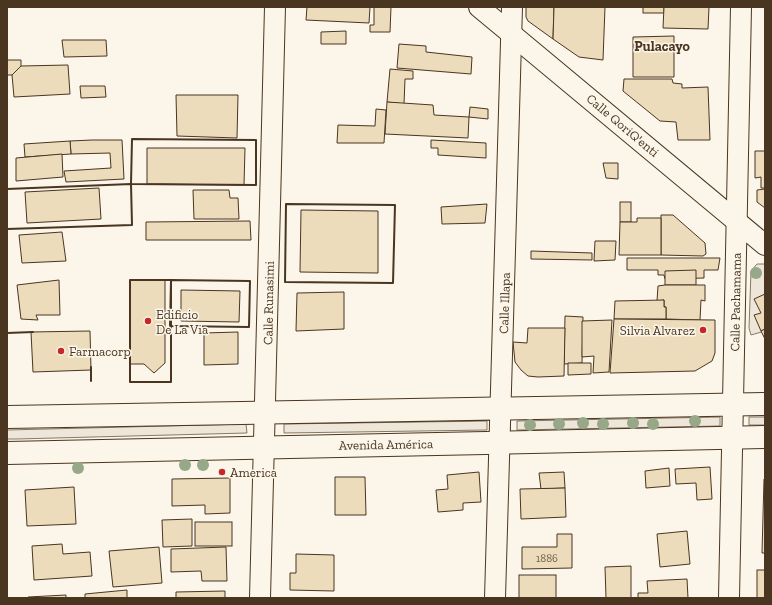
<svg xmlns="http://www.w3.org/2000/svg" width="772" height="605" font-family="'Zilla Slab',serif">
  <rect width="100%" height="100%" fill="#fbf6e9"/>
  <g fill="#ede6d9" stroke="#887966">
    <path d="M757,264H765V331L751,335L749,328L751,271Z"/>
    <path d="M720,417V426L517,430V421Z"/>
    <rect x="749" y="417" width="16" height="8"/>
    <path d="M487,421V430L284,433V424Z"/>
    <path d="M246,424L247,433L16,439H7V430Z"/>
  </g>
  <g fill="#ecdcbc" stroke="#4a3520">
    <path d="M307,7H370L369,23L306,20Z"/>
    <path d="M374,7H391L390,32H370V25H374Z"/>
    <path d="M526,7H554L553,39L528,21L526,17Z"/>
    <path d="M554,7H605L603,60L579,57L553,39Z"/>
    <rect x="643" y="7" width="21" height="6"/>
    <path d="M664,7H709L708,29L663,28Z"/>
    <path d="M346,31V44H321V32Z"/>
    <path d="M674,36V77H633V37Z"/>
    <path d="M62,40H106L107,56L64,57Z"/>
    <path d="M399,44L426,46V52L472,57L471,74L397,68Z"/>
    <path d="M7,60H21V66L12,75H7Z"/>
    <path d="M68,65L70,94L14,97L12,75L21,66Z"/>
    <path d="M390,69L413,71V79H405L404,104L387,102Z"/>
    <path d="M624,79H672L673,83L682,84V88L708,87L710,140H678L676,122L660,121L623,91Z"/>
    <path d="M80,86H105L106,97L81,98Z"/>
    <path d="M176,95H238L237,138L177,136Z"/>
    <path d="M387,102L433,105L434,115L469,117L468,138L385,134Z"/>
    <path d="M470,107L488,109V119L469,117Z"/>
    <path d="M376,109L386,110L384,143H337L338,125L375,126Z"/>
    <path d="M92,140H122L124,179L66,182L64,171L111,168L110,153L71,154L70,141Z"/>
    <path d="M431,140L486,143V158L438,155V148H431Z"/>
    <path d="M70,141L71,154L25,157L24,144Z"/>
    <path d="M147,148H245L244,185L147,184Z"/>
    <path d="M755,151H765V188H761V177L755,178Z"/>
    <path d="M62,154L63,177L16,181V158Z"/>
    <path d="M603,163H618V179L606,178Z"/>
    <path d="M99,188L101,219L27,223L25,192Z"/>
    <path d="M765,189V208L757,202V190Z"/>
    <path d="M193,190H229L230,198H238L239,219H194Z"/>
    <rect x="620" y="202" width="11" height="20"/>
    <path d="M487,204L485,223L442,224L441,207Z"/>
    <path d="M301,210L378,211V273L300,272Z"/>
    <path d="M661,215H673L705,243L706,254L703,256L661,255Z"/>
    <path d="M637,218H661V255H619L620,222H637Z"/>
    <path d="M250,221L251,240H146V222Z"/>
    <path d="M62,232L66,261L22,263L19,235Z"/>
    <path d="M595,241H616L615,260L594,261Z"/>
    <path d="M531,251L592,253V260L531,259Z"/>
    <path d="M627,258H720L718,270H704V278L665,279L664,275H658V270H627Z"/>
    <path d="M696,270V285H665V271Z"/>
    <path d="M59,280L60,315H36L38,320L21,319L17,285Z"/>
    <path d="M130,280H165V363L154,373L144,364H130Z"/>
    <path d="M665,285H705V301L701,300L700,320L666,319V307H664V300L657,301L658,286Z"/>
    <path d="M181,290L240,291L239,322L181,321Z"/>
    <path d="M344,292V329L296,331L297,293Z"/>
    <path d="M765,294V329L761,331L754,315L761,313L754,299Z"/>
    <path d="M664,300V307H666V319H614L615,301Z"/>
    <path d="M565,316L583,317L582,363L564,364Z"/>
    <path d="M614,319L715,320V353L712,361L695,371L610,373Z"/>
    <path d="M612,320L609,372L593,373L594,356L582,357V321Z"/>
    <path d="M528,328H565L564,376L538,377L528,376L521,370L515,362L513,342L527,343Z"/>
    <path d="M765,329V339L761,331Z"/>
    <path d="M90,331L91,370L33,372L31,332Z"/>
    <path d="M238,332V364L204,365V333Z"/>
    <path d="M568,363H591V374L568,375Z"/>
    <path d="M710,467L712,499L697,500L696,483L676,484L675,469Z"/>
    <path d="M669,468L670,486L646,488L645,471Z"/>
    <path d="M479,472L481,502L463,503V510L438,512L436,490L448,489L447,475Z"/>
    <path d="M564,472L565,488L541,489L539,473Z"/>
    <path d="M335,477H365L366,515H335Z"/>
    <path d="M230,478V513L205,514V505L172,506V479Z"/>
    <path d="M764,479H765V553H762Z"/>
    <path d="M74,487L76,524L27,526L25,490Z"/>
    <path d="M565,488L566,517L521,519L520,489Z"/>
    <path d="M192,519V546L163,547L162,520Z"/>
    <rect x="195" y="522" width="37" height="24"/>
    <path d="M687,531L690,564L660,567L657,534Z"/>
    <path d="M557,534H572V568L522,569V547H557Z"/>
    <path d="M62,544L63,554L90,552L92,576L34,580L32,546Z"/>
    <path d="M159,547L162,583L113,587L109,551Z"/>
    <path d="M226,547L227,581H202L201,571L171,572V549Z"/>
    <path d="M296,554L334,555V591L290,590V573H296Z"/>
    <path d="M631,566V598H606L605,567Z"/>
    <rect x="757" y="570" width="8" height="28"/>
    <rect x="519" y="575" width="37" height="23"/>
    <path d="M687,579L688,598H638V593H648L647,581Z"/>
    <path d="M127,590V598H85V594Z"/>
    <path d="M225,591V598H176V592Z"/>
    <path d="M66,595V598H28V597Z"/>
  </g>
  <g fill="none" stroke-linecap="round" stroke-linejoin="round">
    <g stroke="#4a3520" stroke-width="22">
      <g id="street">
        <path d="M479,7L765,245"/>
        <path d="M260,598L275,7"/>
        <path d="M495,598L512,7"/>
        <path d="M729,598L741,7"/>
      </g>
    </g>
    <g stroke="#4a3520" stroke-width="24">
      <g id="primary">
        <path d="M7,417L765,404"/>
        <path d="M7,453L765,437"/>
      </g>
    </g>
    <use href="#street" stroke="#fbf6e9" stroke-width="20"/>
    <use href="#primary" stroke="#fbf6e9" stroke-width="22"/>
    <g stroke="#4a3520" stroke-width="2">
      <path d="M132,139L256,140V185L131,184Z"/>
      <path d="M7,189L131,184L132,225L7,229"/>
      <path d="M286,204L395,205L393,283L285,282Z"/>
      <rect x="130" y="280" width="41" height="102"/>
      <path d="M171,280L250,281L249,327L170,326Z"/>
      <path d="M7,333L33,332"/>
      <path d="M91,367V381"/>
    </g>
  </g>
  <g fill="#96a887">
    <circle cx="756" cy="273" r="6"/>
    <circle cx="695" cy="421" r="6"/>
    <circle cx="583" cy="423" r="6"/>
    <circle cx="633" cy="423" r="6"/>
    <circle cx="559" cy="424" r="6"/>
    <circle cx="603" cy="424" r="6"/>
    <circle cx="653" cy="424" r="6"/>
    <circle cx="530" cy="425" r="6"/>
    <circle cx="185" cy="465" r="6"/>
    <circle cx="203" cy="465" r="6"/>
    <circle cx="78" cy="468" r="6"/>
  </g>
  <g fill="#c62828" stroke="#fbf6e9" stroke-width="1.5">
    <circle cx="148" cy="321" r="4"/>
    <circle cx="703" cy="330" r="4"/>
    <circle cx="61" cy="351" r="4"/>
    <circle cx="222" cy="472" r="4"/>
  </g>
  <g text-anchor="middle" stroke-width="3" stroke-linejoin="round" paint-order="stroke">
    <g font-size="11" fill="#725f47">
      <text x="547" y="562">1886</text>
    </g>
    <g font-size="13" fill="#4a3520" stroke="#fbf6e9">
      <text transform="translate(623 125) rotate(40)" y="5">Calle QoriQ'enti</text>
      <text transform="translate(735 302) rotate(-89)" y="5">Calle Pachamama</text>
      <text transform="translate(268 303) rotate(-89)" y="5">Calle Runasimi</text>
      <text transform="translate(504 303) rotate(-88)" y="5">Calle Illapa</text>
      <text transform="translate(386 444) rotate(-1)" y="5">Avenida América</text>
    </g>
    <g font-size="13" fill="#4a3520" stroke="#fbf6e9" text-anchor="start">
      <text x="156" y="319">Edificio<tspan x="156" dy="15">De La Via</tspan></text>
      <text x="695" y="335" text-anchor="end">Silvia Alvarez</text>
      <text x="69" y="356">Farmacorp</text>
      <text x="230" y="477">America</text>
    </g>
    <g font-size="14" font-weight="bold" fill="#4a3520" stroke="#fbf6e9">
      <text x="662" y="51">Pulacayo</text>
    </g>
  </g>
  <rect width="772" height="605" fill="none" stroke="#4a3520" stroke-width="16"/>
</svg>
